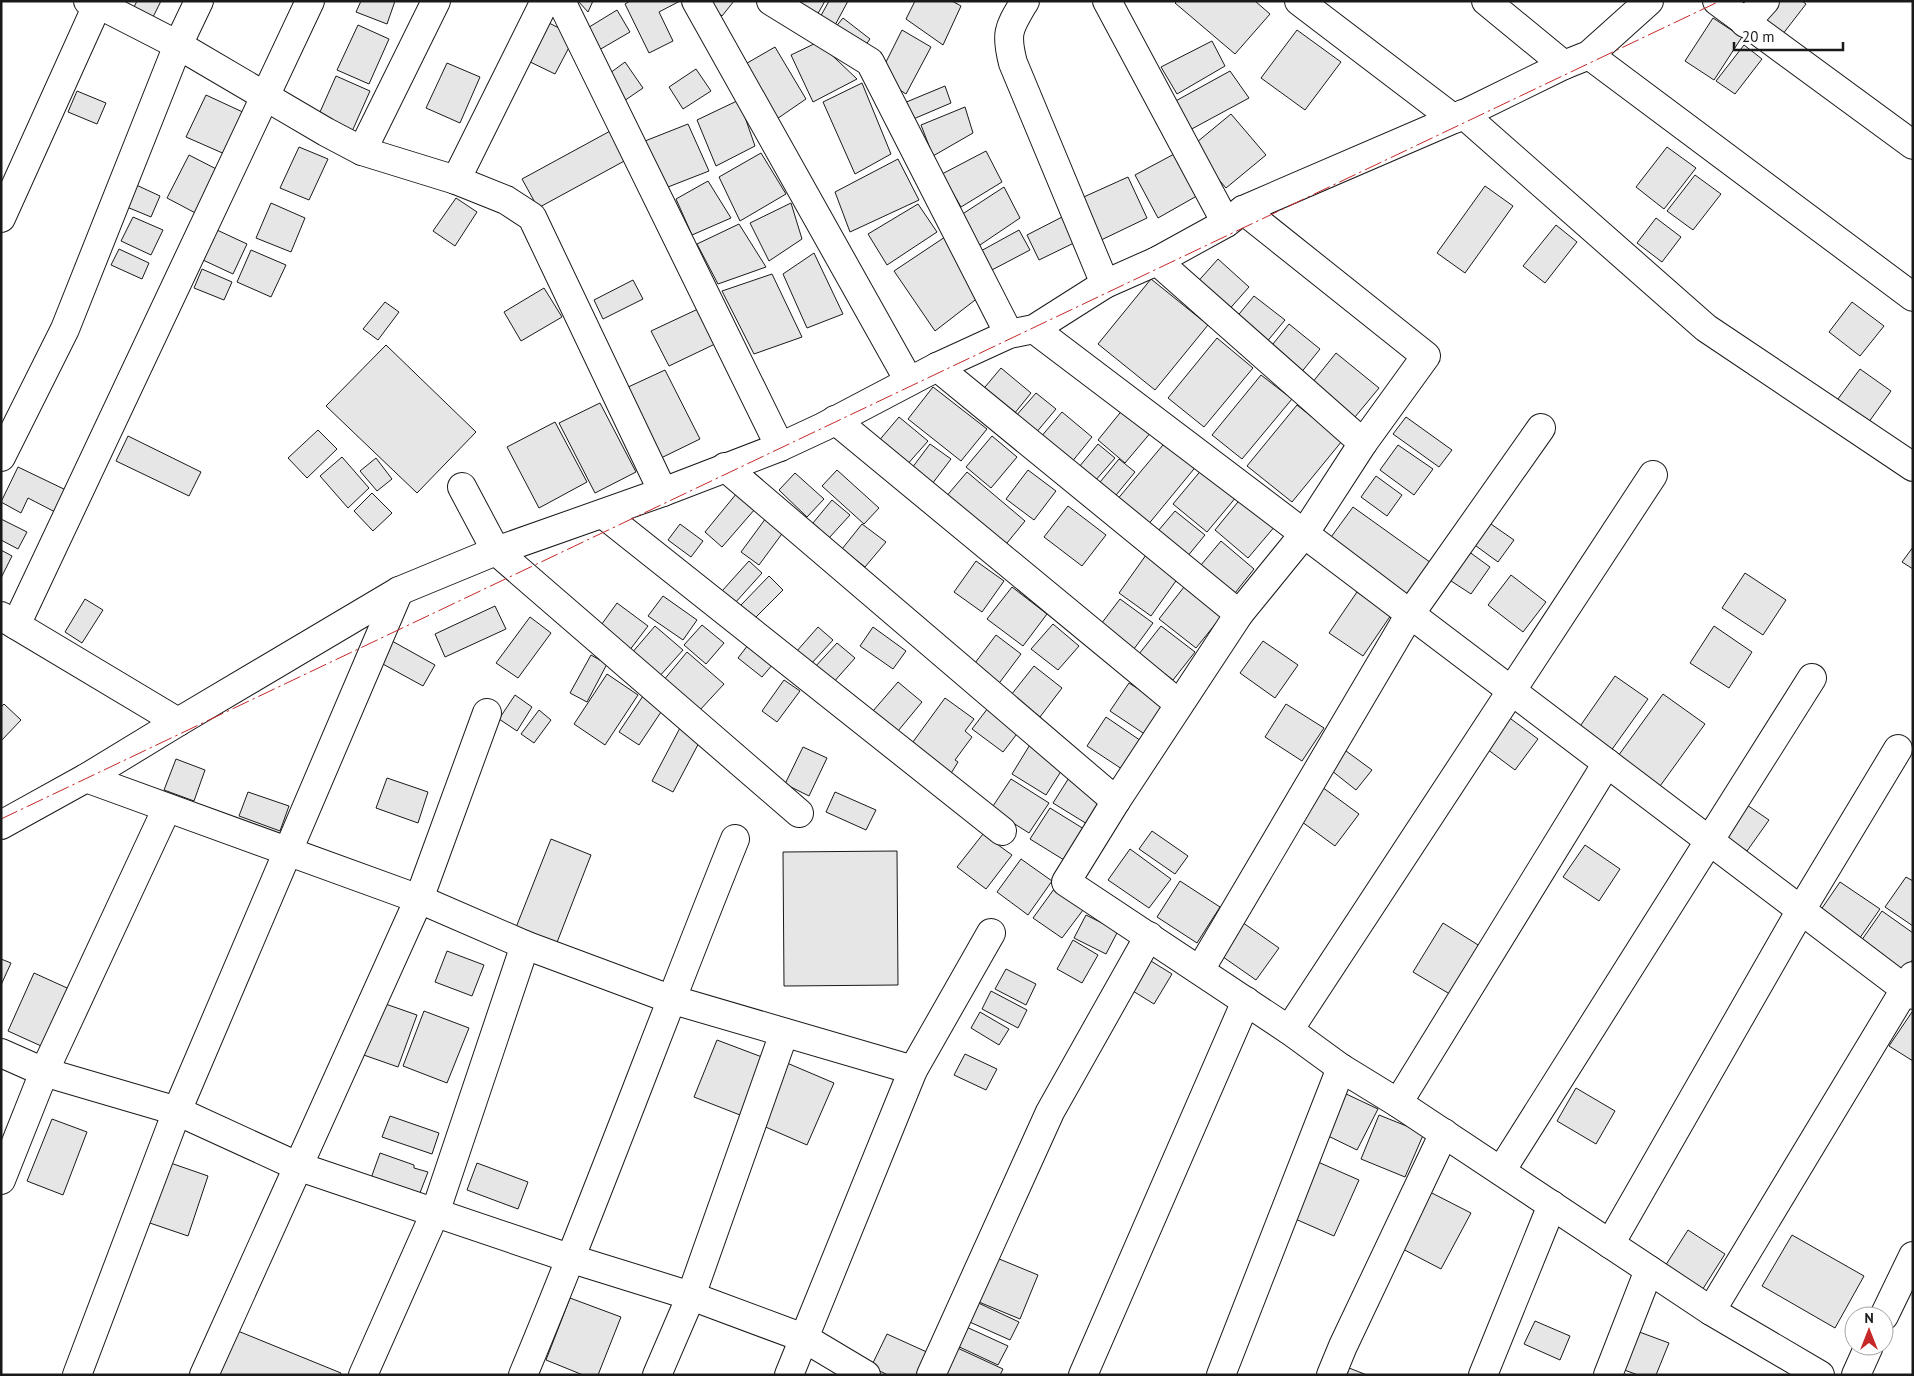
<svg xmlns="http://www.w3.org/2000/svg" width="1914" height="1376" font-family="'PT Sans',sans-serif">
  <rect width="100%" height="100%" fill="#fff"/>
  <g fill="#e6e6e6" stroke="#1a1a1a">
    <path d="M137,1H161L151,21L132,11Z"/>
    <path d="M361,1H395L387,24L356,12Z"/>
    <path d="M578,1H593L588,12Z"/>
    <path d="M630,1H680L659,12L673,41L649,53L625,4Z"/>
    <path d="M708,1H734L722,16L707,3Z"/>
    <path d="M802,1H825L816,17L798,8Z"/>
    <path d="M829,1H848L833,29L818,21Z"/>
    <path d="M915,1H952L961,6L943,45L906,19Z"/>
    <path d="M1177,1H1255L1270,14L1235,54L1175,3Z"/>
    <path d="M1775,1H1802L1806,4L1779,39L1759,24Z"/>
    <path d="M617,10L630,32L599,50L586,29Z"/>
    <path d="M843,18L870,39L862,50L834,29Z"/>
    <path d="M1713,18L1742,37L1714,80L1685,61Z"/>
    <path d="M541,19L575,36L555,74L522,58Z"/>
    <path d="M358,25L389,39L369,84L337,70Z"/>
    <path d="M902,30L931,47L906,94L879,76Z"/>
    <path d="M1297,30L1341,62L1305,110L1261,78Z"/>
    <path d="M1212,41L1225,66L1177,94L1161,67Z"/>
    <path d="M818,42L857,79L813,102L791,55Z"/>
    <path d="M1744,45L1762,59L1735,94L1716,81Z"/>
    <path d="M775,47L806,99L768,125L742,66Z"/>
    <path d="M625,62L643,88L624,101L606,76Z"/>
    <path d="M447,63L480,77L460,123L426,108Z"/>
    <path d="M696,69L711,91L683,109L669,87Z"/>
    <path d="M1230,71L1249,98L1188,131L1172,103Z"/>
    <path d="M336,76L370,91L350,136L316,121Z"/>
    <path d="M862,83L891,154L855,174L823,102Z"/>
    <path d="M945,86L951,103L911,120L904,103Z"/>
    <path d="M77,91L106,103L97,124L68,112Z"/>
    <path d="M206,95L247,114L227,155L186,137Z"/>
    <path d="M739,100L755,146L716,166L697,120Z"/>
    <path d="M965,107L973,133L933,156L921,125Z"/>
    <path d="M1231,114L1266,155L1226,188L1191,147Z"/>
    <path d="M688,124L709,171L668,187L645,141Z"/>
    <path d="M612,130L628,159L538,208L522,179Z"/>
    <path d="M299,147L328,159L309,200L280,188Z"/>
    <path d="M1667,147L1696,168L1664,209L1636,187Z"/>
    <path d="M986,151L1002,182L961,207L942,174Z"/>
    <path d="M761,153L786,194L740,221L719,177Z"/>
    <path d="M1176,153L1202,193L1158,218L1135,175Z"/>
    <path d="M189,155L226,174L203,217L167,198Z"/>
    <path d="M898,159L919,200L850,232L835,192Z"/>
    <path d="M1695,175L1721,194L1693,230L1667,211Z"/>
    <path d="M1128,177L1147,218L1097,242L1077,200Z"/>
    <path d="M708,181L731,218L692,235L676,199Z"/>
    <path d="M132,183L160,196L151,217L122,205Z"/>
    <path d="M1485,186L1513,206L1465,273L1437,253Z"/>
    <path d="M1004,187L1020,218L977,247L961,215Z"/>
    <path d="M456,198L477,212L455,246L433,231Z"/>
    <path d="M271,203L305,218L291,252L256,238Z"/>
    <path d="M791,203L802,239L769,261L750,223Z"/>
    <path d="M918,204L937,232L887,265L868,234Z"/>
    <path d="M1066,215L1078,241L1039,260L1027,235Z"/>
    <path d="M133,217L163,230L151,255L121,241Z"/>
    <path d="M1656,218L1681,237L1662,262L1637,243Z"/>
    <path d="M739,224L766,267L718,284L697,244Z"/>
    <path d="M1556,225L1577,242L1545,283L1523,266Z"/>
    <path d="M217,230L247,244L233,274L203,260Z"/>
    <path d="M1019,230L1030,250L990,271L979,252Z"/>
    <path d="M945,237L979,297L935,331L894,271Z"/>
    <path d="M119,249L149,263L142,279L111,265Z"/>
    <path d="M251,250L286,265L271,297L237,282Z"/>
    <path d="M814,253L843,314L807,328L783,274Z"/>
    <path d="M1218,259L1249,287L1226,313L1194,286Z"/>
    <path d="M202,269L232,282L224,300L194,288Z"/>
    <path d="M772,274L802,337L754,354L722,291Z"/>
    <path d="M1151,279L1208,325L1155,390L1098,344Z"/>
    <path d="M633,280L643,299L603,319L594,300Z"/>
    <path d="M544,288L562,317L521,341L504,312Z"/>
    <path d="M1254,296L1285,320L1265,344L1235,319Z"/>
    <path d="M385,302L399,312L378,340L363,329Z"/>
    <path d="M1852,302L1884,326L1860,356L1829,332Z"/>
    <path d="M698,309L715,344L669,366L651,331Z"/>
    <path d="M1289,324L1320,349L1300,374L1269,349Z"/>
    <path d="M1217,338L1253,368L1204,427L1168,398Z"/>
    <path d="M386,345L476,432L417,493L326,406Z"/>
    <path d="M1336,353L1379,388L1350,423L1308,388Z"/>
    <path d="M1001,368L1031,393L1010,419L980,393Z"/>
    <path d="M1860,369L1891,391L1866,426L1835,403Z"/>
    <path d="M665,370L700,439L661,458L626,388Z"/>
    <path d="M1261,375L1292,399L1242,459L1212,435Z"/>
    <path d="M933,387L987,429L961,461L908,419Z"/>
    <path d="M1036,393L1056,409L1035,434L1015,417Z"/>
    <path d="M600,403L636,472L595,493L559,423Z"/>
    <path d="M1297,405L1342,441L1292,502L1247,466Z"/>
    <path d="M1124,408L1152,431L1125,463L1098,440Z"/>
    <path d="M1062,412L1092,437L1071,463L1040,438Z"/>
    <path d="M899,417L928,441L905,467L877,443Z"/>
    <path d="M1406,417L1452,450L1439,467L1393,434Z"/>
    <path d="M555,422L587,482L539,508L507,447Z"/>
    <path d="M318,430L337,449L307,478L288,458Z"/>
    <path d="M128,436L201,472L189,496L116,461Z"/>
    <path d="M992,436L1017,457L991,488L966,467Z"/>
    <path d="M1168,439L1198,464L1147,526L1116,501Z"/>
    <path d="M930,444L951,459L929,488L909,472Z"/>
    <path d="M1098,444L1115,458L1095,481L1079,467Z"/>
    <path d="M1398,445L1433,469L1414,495L1380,470Z"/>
    <path d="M342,457L369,488L348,508L320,476Z"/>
    <path d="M376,458L392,479L377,491L360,471Z"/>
    <path d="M1119,459L1135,472L1112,500L1096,487Z"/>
    <path d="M18,467L68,491L57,513L28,498L21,513L1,502Z"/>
    <path d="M1203,468L1237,496L1207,532L1173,504Z"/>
    <path d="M837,470L879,508L864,524L822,486Z"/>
    <path d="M1028,470L1056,491L1034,520L1006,499Z"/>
    <path d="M967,472L1025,521L998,554L939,505Z"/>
    <path d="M795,473L824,499L807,517L779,490Z"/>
    <path d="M1376,476L1402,495L1387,516L1361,497Z"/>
    <path d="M372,493L392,513L373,531L354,511Z"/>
    <path d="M737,493L755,509L722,547L705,532Z"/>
    <path d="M1242,497L1276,525L1248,558L1215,530Z"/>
    <path d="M832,500L850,515L829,538L813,523Z"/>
    <path d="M1068,506L1106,535L1082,566L1044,537Z"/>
    <path d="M1353,507L1434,565L1407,602L1326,544Z"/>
    <path d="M1175,511L1205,535L1182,563L1152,538Z"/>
    <path d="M766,518L784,531L759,565L741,552Z"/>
    <path d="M1,519L27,532L18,549L1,540Z"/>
    <path d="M1488,522L1514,540L1498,562L1472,543Z"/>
    <path d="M680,524L703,541L691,557L668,540Z"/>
    <path d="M862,524L886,542L865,567L842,549Z"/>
    <path d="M1221,541L1254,569L1235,593L1201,565Z"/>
    <path d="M1913,547V569L1902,562Z"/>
    <path d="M1,550L12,556L1,578Z"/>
    <path d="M1468,551L1490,567L1471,594L1448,579Z"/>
    <path d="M1146,555L1178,578L1151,616L1119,593Z"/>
    <path d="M749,561L762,573L735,603L722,591Z"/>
    <path d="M976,561L1004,581L982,612L954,592Z"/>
    <path d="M1745,573L1786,600L1763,635L1722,608Z"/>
    <path d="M1511,575L1546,602L1523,632L1488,605Z"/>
    <path d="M769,576L783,590L754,619L741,605Z"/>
    <path d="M1012,587L1047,614L1023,646L987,619Z"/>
    <path d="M1184,587L1221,617L1196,648L1159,619Z"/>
    <path d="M1357,592L1391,615L1363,656L1329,633Z"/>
    <path d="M663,596L697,620L683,640L648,616Z"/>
    <path d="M85,599L103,610L82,643L65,632Z"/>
    <path d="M1120,599L1153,623L1131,653L1098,628Z"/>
    <path d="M617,603L648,626L629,651L599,628Z"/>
    <path d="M495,606L506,629L445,657L435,634Z"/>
    <path d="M530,617L551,633L518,678L496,663Z"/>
    <path d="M1053,624L1079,646L1058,670L1031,649Z"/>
    <path d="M702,625L724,643L706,664L684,645Z"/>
    <path d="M655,626L683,650L658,678L631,654Z"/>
    <path d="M1161,626L1195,652L1173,680L1139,654Z"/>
    <path d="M1714,626L1752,652L1729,688L1690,663Z"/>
    <path d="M818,627L833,640L811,664L796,652Z"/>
    <path d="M873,627L906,651L893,669L860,646Z"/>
    <path d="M996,635L1021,654L997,686L972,667Z"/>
    <path d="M392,641L435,665L423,686L381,663Z"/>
    <path d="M1263,641L1298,665L1275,698L1240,673Z"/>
    <path d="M837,643L855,658L832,684L814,668Z"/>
    <path d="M748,645L773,664L762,677L738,658Z"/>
    <path d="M687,652L724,684L699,711L663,681Z"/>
    <path d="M591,655L607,664L587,702L570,693Z"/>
    <path d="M1034,666L1062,688L1040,717L1011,695Z"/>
    <path d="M607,674L638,695L605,745L574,724Z"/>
    <path d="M1615,676L1648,699L1608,755L1576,732Z"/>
    <path d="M784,680L800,691L777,722L762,711Z"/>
    <path d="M898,682L922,702L898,731L873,711Z"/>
    <path d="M1129,683L1168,708L1149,737L1110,711Z"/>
    <path d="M1663,694L1705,724L1655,793L1613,763Z"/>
    <path d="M515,695L532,707L517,731L499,719Z"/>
    <path d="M643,696L663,709L639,745L619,732Z"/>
    <path d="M945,698L974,719L965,731L972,737L955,760L958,762L950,775L910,746Z"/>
    <path d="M4,704L21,720L1,741V707Z"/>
    <path d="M991,704L1023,726L1003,752L972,729Z"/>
    <path d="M1286,704L1324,728L1302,761L1265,737Z"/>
    <path d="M539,710L551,720L534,743L521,734Z"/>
    <path d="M1507,716L1538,739L1515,770L1483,746Z"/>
    <path d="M1106,717L1147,745L1128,773L1087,746Z"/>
    <path d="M681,726L702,737L673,792L652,781Z"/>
    <path d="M1031,743L1065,765L1046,795L1012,774Z"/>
    <path d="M803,747L827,758L809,796L785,784Z"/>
    <path d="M1342,748L1372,770L1356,790L1327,767Z"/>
    <path d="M176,759L205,770L194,801L164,790Z"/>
    <path d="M1072,773L1111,797L1092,827L1053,803Z"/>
    <path d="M387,778L428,792L418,823L376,808Z"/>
    <path d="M1011,779L1049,803L1029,833L991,809Z"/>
    <path d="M1322,787L1359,814L1335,846L1298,819Z"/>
    <path d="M248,792L289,806L280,831L239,816Z"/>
    <path d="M835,792L876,810L866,830L826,812Z"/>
    <path d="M1744,803L1769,820L1747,851L1722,835Z"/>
    <path d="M1050,808L1084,829L1064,860L1030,839Z"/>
    <path d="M1152,831L1188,856L1175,874L1139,849Z"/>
    <path d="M983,834L1012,855L986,889L957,867Z"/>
    <path d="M551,839L591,855L556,945L515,930Z"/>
    <path d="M1585,845L1620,869L1599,901L1563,877Z"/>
    <path d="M1130,849L1171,879L1149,908L1108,880Z"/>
    <path d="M897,851L898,985L784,986L783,852Z"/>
    <path d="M1021,859L1052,881L1028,915L997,892Z"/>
    <path d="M1906,877L1913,881V926L1885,907Z"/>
    <path d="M1180,881L1220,907L1197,943L1157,917Z"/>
    <path d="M1840,882L1880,909L1857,942L1818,914Z"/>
    <path d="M1057,885L1086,906L1062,938L1033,918Z"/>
    <path d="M1882,911L1913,933V959L1902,974L1859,944Z"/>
    <path d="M1086,915L1118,931L1106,954L1074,938Z"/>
    <path d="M1239,920L1279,948L1256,980L1216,952Z"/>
    <path d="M1443,923L1483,948L1453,996L1413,972Z"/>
    <path d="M1073,940L1098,955L1082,983L1057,969Z"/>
    <path d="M447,951L484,965L472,996L435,982Z"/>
    <path d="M1146,958L1172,974L1154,1004L1128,988Z"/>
    <path d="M1,959L11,963L1,985Z"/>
    <path d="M1006,969L1036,984L1026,1005L995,989Z"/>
    <path d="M34,973L76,992L50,1050L8,1031Z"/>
    <path d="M991,991L1027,1010L1018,1028L982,1009Z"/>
    <path d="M377,1001L417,1015L398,1067L358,1053Z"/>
    <path d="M424,1011L469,1028L447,1083L403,1066Z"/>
    <path d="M980,1012L1009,1029L999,1045L971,1028Z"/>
    <path d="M1912,1012H1913V1061L1889,1046Z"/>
    <path d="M717,1040L762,1057L740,1115L694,1097Z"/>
    <path d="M965,1054L997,1069L986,1090L954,1075Z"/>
    <path d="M787,1063L834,1083L807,1145L761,1125Z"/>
    <path d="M1576,1088L1615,1111L1596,1144L1557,1121Z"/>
    <path d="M1342,1092L1378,1109L1357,1150L1322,1133Z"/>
    <path d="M1379,1115L1424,1133L1405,1177L1361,1159Z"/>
    <path d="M390,1116L439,1133L432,1154L382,1137Z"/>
    <path d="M52,1119L87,1132L63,1195L27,1181Z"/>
    <path d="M380,1153L414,1165V1168L428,1172L418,1198L370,1181Z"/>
    <path d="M162,1160L208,1176L188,1236L141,1220Z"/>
    <path d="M1318,1162L1359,1180L1334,1236L1293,1218Z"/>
    <path d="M477,1163L528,1182L518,1209L467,1190Z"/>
    <path d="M1426,1190L1471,1213L1441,1269L1397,1246Z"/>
    <path d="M1688,1230L1725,1254L1699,1295L1662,1271Z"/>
    <path d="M1792,1235L1864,1276L1835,1328L1762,1286Z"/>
    <path d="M992,1256L1038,1275L1020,1319L974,1300Z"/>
    <path d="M570,1298L621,1317L598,1375H583L546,1360Z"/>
    <path d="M972,1300L1019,1322L1010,1340L963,1319Z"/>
    <path d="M1535,1321L1570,1336L1560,1360L1524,1344Z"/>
    <path d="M962,1325L1008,1346L998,1365L953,1344Z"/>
    <path d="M228,1327L341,1373L340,1375H209Z"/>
    <path d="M1634,1330L1669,1343L1656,1375H1638L1619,1368Z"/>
    <path d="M887,1334L929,1353L919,1375H888L871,1367Z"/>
    <path d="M951,1345L1003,1369L1000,1375H937Z"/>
    <path d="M1349,1368L1367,1375H1347Z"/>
  </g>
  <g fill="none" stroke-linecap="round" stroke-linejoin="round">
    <g stroke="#1a1a1a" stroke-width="30">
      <g id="minor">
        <path d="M88,1L98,4L178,45L326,132L362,151L456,180L506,200L532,217L663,492"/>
        <path d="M561,1L780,447"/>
        <path d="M696,1L909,381"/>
        <path d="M771,1L870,62L1009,334"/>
        <path d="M1025,1C1009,28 1005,32 1013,63L1105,284"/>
        <path d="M1107,1L1226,223"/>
        <path d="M1299,1L1454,119"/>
        <path d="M1486,1L1564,65"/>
        <path d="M1717,1L1913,145"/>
        <path d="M1745,23L1765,1"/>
        <path d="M1589,55L1913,297"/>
        <path d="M1463,114L1706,328L1913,467"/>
        <path d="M362,151L436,1"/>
        <path d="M456,180L545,1"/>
        <path d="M1243,210L1426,356L1363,443L1304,534L1239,614L1116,801L1066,882L1289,1030L1341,1068L1398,1103L1711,1311L1820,1375"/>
        <path d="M1,218L99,1"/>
        <path d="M1157,261L1363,443"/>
        <path d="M1034,329L1913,995"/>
        <path d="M937,367L1239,614"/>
        <path d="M835,420L1179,704"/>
        <path d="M1,457L65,329L178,45L199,1"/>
        <path d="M725,467L1116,801"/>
        <path d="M462,487L496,551L799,813"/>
        <path d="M603,514L1002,831"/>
        <path d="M1,616L178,722"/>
        <path d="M16,625L310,1"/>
        <path d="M86,778L419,899L525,945L670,999L913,1070"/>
        <path d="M1,825L86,778L178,722L399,591L496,551L663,492L780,447L823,427L937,367L1009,334L1034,329L1105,284L1157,261L1226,223L1243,210L1454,119L1564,65L1589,55L1649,1"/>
        <path d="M1200,970L1410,614L1541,428"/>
        <path d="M1289,1030L1653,475"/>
        <path d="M1,1053L44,1072L177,1111L297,1166L572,1259L691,1296L804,1338L866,1375"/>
        <path d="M1398,1103L1607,763"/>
        <path d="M1501,1171L1812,678"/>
        <path d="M1,1180L44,1072L167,808"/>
        <path d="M1610,1244L1801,910L1898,749"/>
        <path d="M1711,1311L1913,976"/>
        <path d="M1884,1316L1913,1256"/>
        <path d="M77,1375L177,1111L399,591"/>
        <path d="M204,1375L419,899L487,713"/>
        <path d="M363,1375L435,1213L525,945"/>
        <path d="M523,1375C597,1198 663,1017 735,839"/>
        <path d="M657,1375L691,1296L784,1033"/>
        <path d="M789,1375L913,1070L991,933"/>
        <path d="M931,1375L1050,1112L1149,936"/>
        <path d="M1083,1375L1246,1001"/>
        <path d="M1221,1375L1341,1068"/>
        <path d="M1331,1375L1343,1346L1444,1133"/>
        <path d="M1483,1375L1552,1205"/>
        <path d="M1608,1375L1649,1270"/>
        <path d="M1856,1375L1869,1346"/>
      </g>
    </g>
    <use href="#minor" stroke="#fff" stroke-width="28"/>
    <path stroke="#c62828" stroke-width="1" stroke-dasharray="18 4 2.5 4" stroke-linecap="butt" d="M1,819L1720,1"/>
  </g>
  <rect width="1914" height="1376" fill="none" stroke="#1a1a1a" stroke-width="5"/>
  <g transform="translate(1869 1331)"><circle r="24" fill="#ffffff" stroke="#a3a3a3"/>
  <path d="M0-4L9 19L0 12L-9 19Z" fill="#c62828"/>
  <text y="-8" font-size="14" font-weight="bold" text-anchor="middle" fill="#1a1a1a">N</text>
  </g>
  <path d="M1734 42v8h109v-8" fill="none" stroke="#1a1a1a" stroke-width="2.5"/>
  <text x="1742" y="42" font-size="15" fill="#1a1a1a" stroke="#ffffff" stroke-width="4" paint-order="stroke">20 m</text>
</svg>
